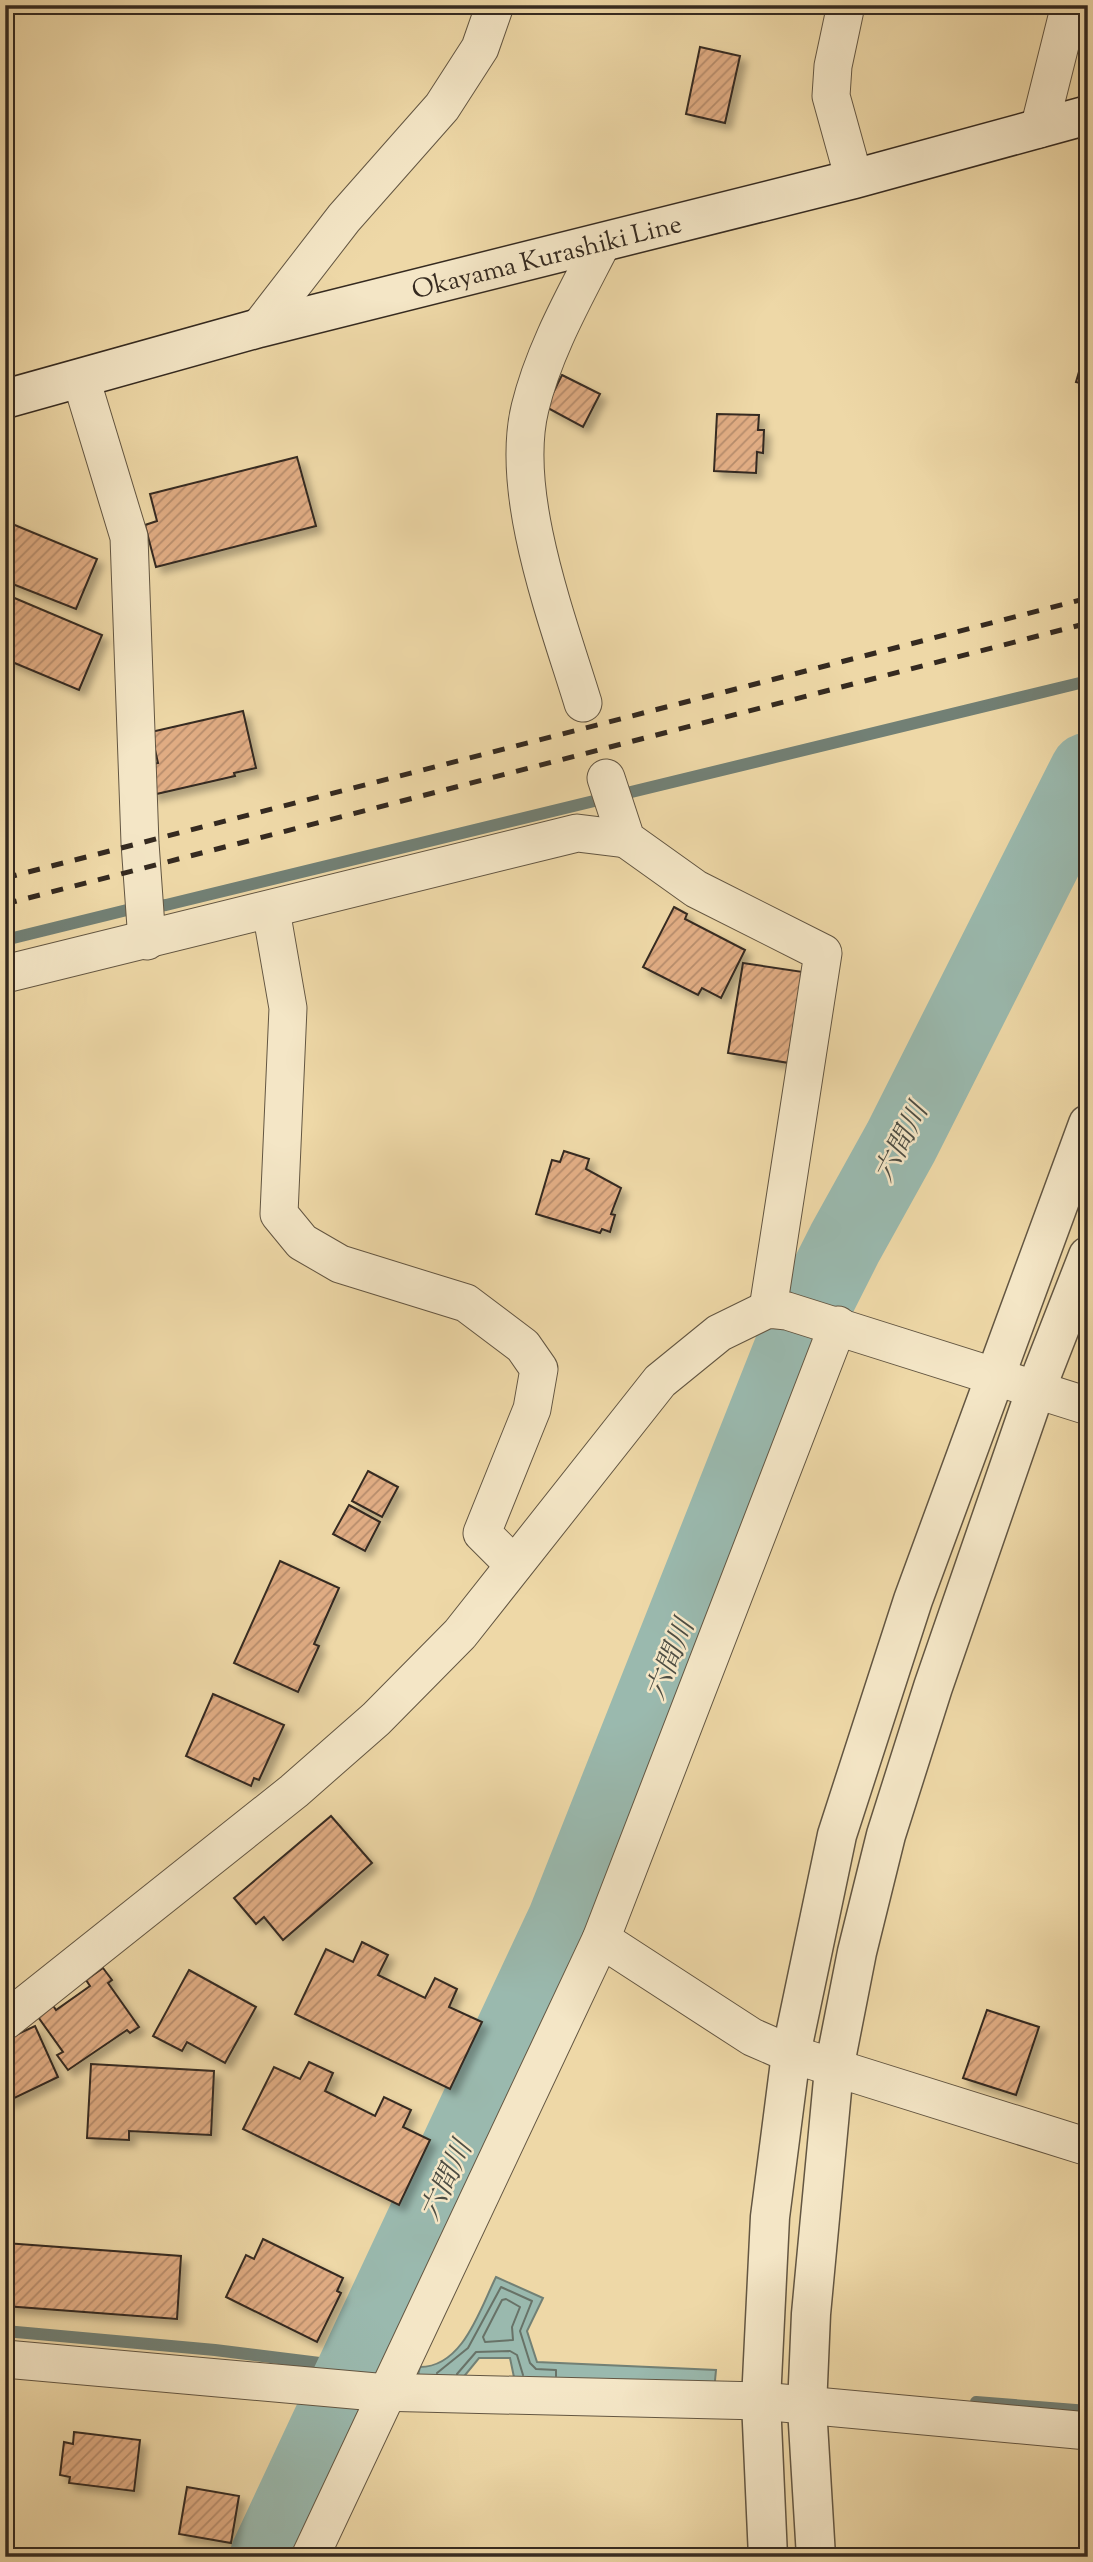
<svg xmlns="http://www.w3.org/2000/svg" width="1093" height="2562" font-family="'Sorts Mill Goudy','Noto Serif JP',serif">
  <defs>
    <pattern id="building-hatch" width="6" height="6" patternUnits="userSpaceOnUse" patternTransform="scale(1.75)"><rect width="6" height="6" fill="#e0ac83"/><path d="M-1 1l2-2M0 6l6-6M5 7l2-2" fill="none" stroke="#b68c6b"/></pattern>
    <filter id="shadow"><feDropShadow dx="6" dy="6" stdDeviation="3.5" flood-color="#0004"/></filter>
  </defs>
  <rect width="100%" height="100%" fill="#eed8a7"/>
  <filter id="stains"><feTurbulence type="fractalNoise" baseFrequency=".00286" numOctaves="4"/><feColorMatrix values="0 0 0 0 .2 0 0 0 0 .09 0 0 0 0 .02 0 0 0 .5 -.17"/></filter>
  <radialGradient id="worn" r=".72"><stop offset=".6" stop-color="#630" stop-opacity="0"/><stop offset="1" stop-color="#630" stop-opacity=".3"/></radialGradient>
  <path fill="#9ab9ae" stroke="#728075" stroke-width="2" d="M496,2277L543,2298L527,2331L537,2362L716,2370L714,2391L515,2382L510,2358H479L457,2385L416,2384L420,2367C463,2367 480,2309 496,2277Z"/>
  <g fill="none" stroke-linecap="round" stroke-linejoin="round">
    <g stroke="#687267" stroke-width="2">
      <path d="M506,2299L520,2307L512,2327L513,2340L485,2342L483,2337L502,2300Z"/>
      <path d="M437,2373L468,2348L501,2287L532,2301L520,2331L530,2363L536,2369L556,2370V2376"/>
      <path d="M457,2374L476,2352L510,2351L517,2355L523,2375"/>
    </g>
    <g stroke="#728075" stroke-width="12">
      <path d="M5,940L127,910L166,905L1088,681"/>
      <path d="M5,2331L215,2350L384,2371"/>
      <path d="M976,2402L1088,2411"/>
    </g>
    <path stroke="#9ab9ae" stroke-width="77" d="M268,2557L566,1920L796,1340L845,1243L901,1142L1088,771"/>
  </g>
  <g fill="url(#building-hatch)" stroke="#352a20" stroke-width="2" filter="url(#shadow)">
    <path d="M700,47L740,56L725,123L686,114Z"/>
    <path d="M1088,341V385L1076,382Z"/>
    <path d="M562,375L600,394L583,427L546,407Z"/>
    <path d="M717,414L759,415L758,430H764L763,453L757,452L756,473L714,471Z"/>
    <path d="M297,457L316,526L156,567L145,525L157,521L150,494Z"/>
    <path d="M5,521L97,559L76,609L5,581Z"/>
    <path d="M5,594L102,635L79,690L5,659Z"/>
    <path d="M243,711L256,768L234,773L235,776L152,795L145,766L158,763L151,732Z"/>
    <path d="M674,907L687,914L685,919L745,950L721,998L702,988L698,995L643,967Z"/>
    <path d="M743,963L803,972L789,1063L728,1053Z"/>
    <path d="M564,1151L589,1159L586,1169L621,1188L611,1214L615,1215L610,1232L602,1229L600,1233L536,1214L552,1160L560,1162Z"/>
    <path d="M368,1471L398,1487L382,1517L352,1501Z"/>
    <path d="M349,1505L380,1522L365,1551L333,1534Z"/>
    <path d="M280,1561L339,1588L314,1644L319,1646L298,1692L234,1663Z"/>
    <path d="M213,1694L284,1725L259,1780L254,1778L251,1786L186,1756Z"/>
    <path d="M331,1816L372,1863L283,1940L264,1917L256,1924L234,1898Z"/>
    <path d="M362,1942L388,1955L378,1975L425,1998L435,1978L457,1989L449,2007L482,2022L450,2089L295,2014L326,1949L353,1962Z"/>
    <path d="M103,1968L112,1980L108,1983L139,2027L130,2033L127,2030L68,2070L57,2055L63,2052L36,2014L52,2004L56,2010L90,1986L86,1980Z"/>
    <path d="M189,1970L256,2007L225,2063L187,2042L182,2051L153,2036Z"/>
    <path d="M987,2010L1039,2027L1016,2095L963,2078Z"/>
    <path d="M35,2026L58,2077L6,2102L5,2040Z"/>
    <path d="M309,2062L333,2073L325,2091L375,2116L384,2097L411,2110L403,2127L430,2140L399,2205L243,2129L274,2067L300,2079Z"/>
    <path d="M91,2064L214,2071L211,2135L129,2131V2140L87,2138Z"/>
    <path d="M263,2239L343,2278L337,2291L341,2293L317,2342L226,2297L246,2255L254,2259Z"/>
    <path d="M5,2243L181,2256L177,2319L5,2306Z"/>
    <path d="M74,2432L140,2440L134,2491L69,2483L70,2477L60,2475L64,2442L73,2444Z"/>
    <path d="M187,2487L239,2496L231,2543L179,2534Z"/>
  </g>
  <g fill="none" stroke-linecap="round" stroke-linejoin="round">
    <g stroke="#635642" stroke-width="39">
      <g id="minor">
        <path d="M846,5L833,66L831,96L854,179"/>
        <path d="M1039,129L1070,5"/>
        <path d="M259,328L344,218L442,107L480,48L495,5"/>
        <path d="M81,379L129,537L140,843L147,941"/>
        <path d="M583,703C558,621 509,494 530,408C544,350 575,296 602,243"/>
        <path d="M606,778L626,839L696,889L823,953L768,1309"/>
        <path d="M271,910L288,1008L279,1214L302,1242L340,1264L466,1303L523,1346L539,1369L532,1409L482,1533L514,1565"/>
        <path d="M5,974L577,833L626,839"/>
        <path d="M601,1939L752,2037L791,2054L1088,2147"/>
        <path d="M5,2021L294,1791L376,1719L460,1634L660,1381L719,1333L768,1309L787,1311L1088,1406"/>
        <path d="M5,2359L376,2392L761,2401L1088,2431"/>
        <path d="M310,2557L601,1939L838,1325"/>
      </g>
    </g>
    <g stroke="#635642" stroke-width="41">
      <g id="tertiary">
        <path d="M768,2557L761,2401L770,2217L791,2054L837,1835L913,1600L1088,1124"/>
        <path d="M816,2557L807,2407L811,2314L834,2069L857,1952L886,1835L933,1687L1036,1389L1088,1256"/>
      </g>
    </g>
    <g stroke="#352a20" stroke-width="41">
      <g id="secondary">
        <path id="s1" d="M5,399L259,328L854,179L1088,115"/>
      </g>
    </g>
    <use href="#minor" stroke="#f4e6c6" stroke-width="37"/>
    <use href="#tertiary" stroke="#f4e6c6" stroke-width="38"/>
    <use href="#secondary" stroke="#f4e6c6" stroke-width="38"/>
    <g stroke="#352a20" stroke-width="5" stroke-dasharray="12 12" stroke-linecap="butt">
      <path d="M5,878L1088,598"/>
      <path d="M5,904L1088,623"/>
    </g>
  </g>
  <g text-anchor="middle" stroke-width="5" stroke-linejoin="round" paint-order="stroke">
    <g font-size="26" fill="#352a20" stroke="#f4e6c6">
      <text dy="9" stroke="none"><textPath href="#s1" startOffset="560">Okayama Kurashiki Line</textPath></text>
    </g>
    <g font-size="28" font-style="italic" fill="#4e4e44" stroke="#f4e6c6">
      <text transform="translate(900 1142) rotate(-63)" y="10">六間川</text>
      <text transform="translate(669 1659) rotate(-68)" y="10">六間川</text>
      <text transform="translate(445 2180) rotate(-65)" y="10">六間川</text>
    </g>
  </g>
  <rect width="1093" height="2562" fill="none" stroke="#eed8a7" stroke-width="28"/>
  <rect x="7" y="7" width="1079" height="2548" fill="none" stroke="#352a20" stroke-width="3.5"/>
  <rect x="14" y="14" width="1065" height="2534" fill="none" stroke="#352a20" stroke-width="2"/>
  <rect width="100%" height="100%" filter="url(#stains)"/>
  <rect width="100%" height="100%" fill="url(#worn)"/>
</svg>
